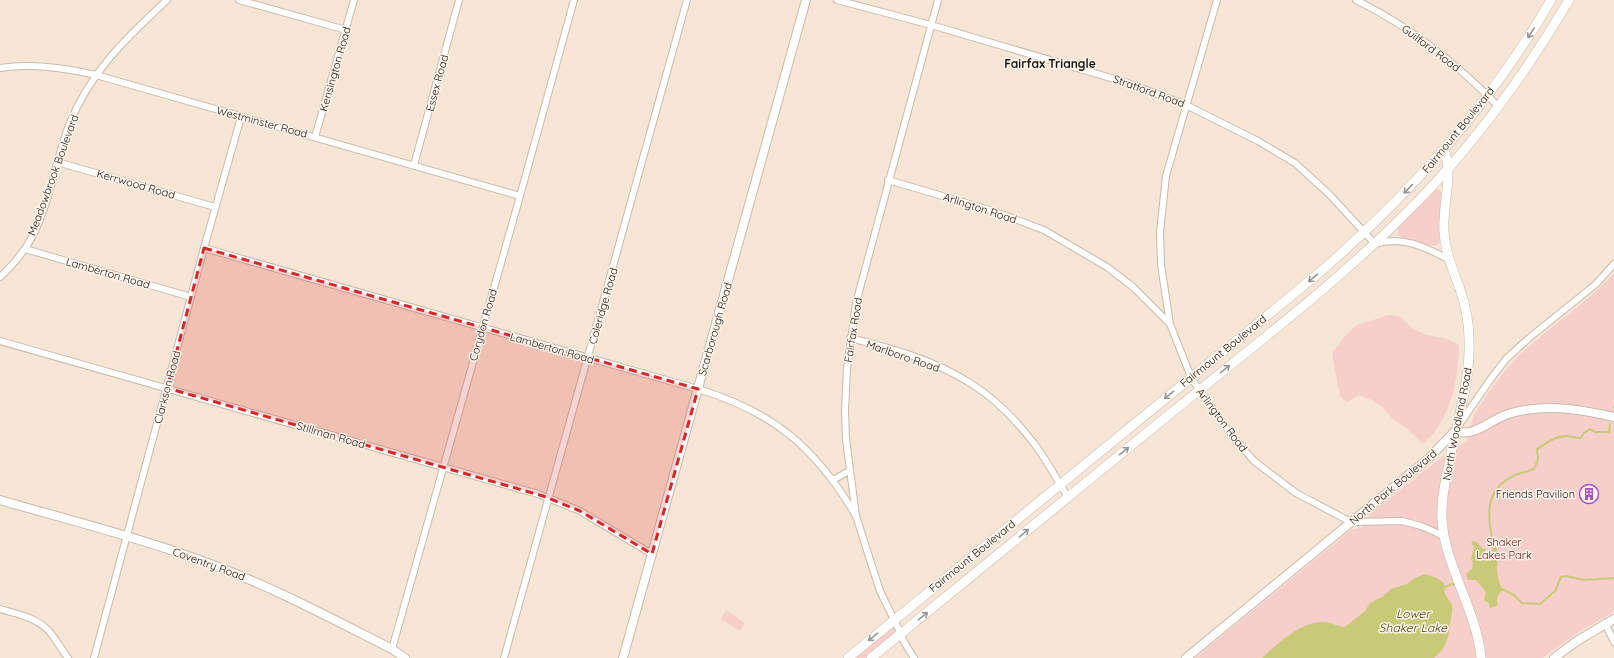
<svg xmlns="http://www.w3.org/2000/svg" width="1614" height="658" font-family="Quicksand,sans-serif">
  <rect width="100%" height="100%" fill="#f7e6d6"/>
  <g fill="#f6ceca">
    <path d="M1437,189L1440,191L1441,193L1440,243L1435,246L1401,237L1398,234V228L1401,223Z"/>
    <path d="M1614,273V612L1577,633L1543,658H1195L1351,530L1362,527L1371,513L1442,457L1467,441C1471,417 1476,411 1489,392C1497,381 1505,370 1514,360C1546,329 1584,306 1614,273Z"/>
    <path d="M1389,315L1399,316C1407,324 1416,332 1428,335C1439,338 1450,337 1459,346C1458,374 1454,403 1438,427C1434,433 1428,439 1423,444L1406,428L1392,418L1384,409L1374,401L1359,395L1347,402L1340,396L1332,354L1344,337L1357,325Z"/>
    <path d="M726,610L745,623L740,631L721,619Z"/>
    <path d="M891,628H895L896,631L895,634L866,658H853Z"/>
  </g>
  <g fill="#c9ca78">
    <path d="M1473,541L1477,542L1482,548L1485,549L1488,559L1490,560L1492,554V547L1495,543L1499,557C1495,567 1497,581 1503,590C1498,594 1495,599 1498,605L1490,608L1489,603L1484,601L1486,592L1476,580H1468L1466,574L1472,569L1473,562L1471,560L1474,546L1471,544Z"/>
    <path d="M1425,574L1437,578L1444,583L1445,594L1452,605V611L1448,637L1443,649L1434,658H1262C1279,643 1300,622 1323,622C1330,622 1337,626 1345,627L1365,611L1370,603L1382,597L1391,589L1407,584L1415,578Z"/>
  </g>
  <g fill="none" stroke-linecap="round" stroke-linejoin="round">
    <g stroke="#c9ca78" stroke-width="2">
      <path d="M1614,408V407"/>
      <path d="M1493,545C1488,516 1483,492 1513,476C1519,473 1527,472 1534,469L1538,459L1537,449C1545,444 1555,436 1565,436C1571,436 1574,438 1581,438L1584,433L1590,429L1595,432H1609L1610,424"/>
      <path d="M1445,587L1455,583"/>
      <path d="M1502,589L1514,595L1522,603L1540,604L1555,591L1561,577L1566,576L1584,580L1614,578"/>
    </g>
    <g stroke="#cabaab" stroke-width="8">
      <g id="minor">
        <path d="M239,0L346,30"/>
        <path d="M837,0L931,25L1128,83L1186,105L1258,141L1295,163L1329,194L1375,244C1401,235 1425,247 1448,259"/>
        <path d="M1356,0C1409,26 1457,64 1498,106"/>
        <path d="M0,68C32,63 65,68 96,75L520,196"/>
        <path d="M315,137L354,0"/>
        <path d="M57,162L215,207"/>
        <path d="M414,165L459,0"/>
        <path d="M888,180L993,211L1044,230L1107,267L1133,287L1170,324L1191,377L1199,390L1233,437L1254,461L1296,493L1351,522L1402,521L1421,526L1435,532L1444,537"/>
        <path d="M204,248L698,389C774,412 816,448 856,516"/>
        <path d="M25,249L191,297"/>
        <path d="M0,277C13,265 25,251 33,235C50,201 56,160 69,125C90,72 126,38 167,0"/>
        <path d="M1170,324L1161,265L1160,232L1166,176L1217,0"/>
        <path d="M850,338C891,348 934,360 970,383C993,397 1015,419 1032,441C1046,458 1056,479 1068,497"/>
        <path d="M0,341L538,494L580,511L652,554"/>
        <path d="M1459,425L1490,380L1506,359L1529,338L1596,284L1614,264"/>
        <path d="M833,480L849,471"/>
        <path d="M0,609C17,614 35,617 48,630C56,639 61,649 68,658"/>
        <path d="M1605,623L1614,642"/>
        <path d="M392,649L520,196L574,0"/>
        <path d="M94,658L204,248L241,117"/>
        <path d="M504,658L687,0"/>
        <path d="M914,658L904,642L899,630L880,591L856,516L846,439L845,410L847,369L856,303L938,0"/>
      </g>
    </g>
    <g stroke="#cabaab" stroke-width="10">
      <g id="tertiary">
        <path d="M0,500C65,519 131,535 194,558C263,582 327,616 392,649L405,658"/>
        <path d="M623,658L806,0"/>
        <path d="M1186,658L1429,458L1455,431C1474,438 1490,420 1508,414C1543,403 1579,409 1614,417"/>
        <path d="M1554,658L1577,641L1614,619"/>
      </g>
    </g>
    <g stroke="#cabaab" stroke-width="10">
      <g id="secondary">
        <path d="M1444,150C1454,174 1442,206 1444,231C1445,252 1453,270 1460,289C1467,309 1470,330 1469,352C1468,388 1457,423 1450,459C1446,479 1441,498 1442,519C1444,565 1477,610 1481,658"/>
        <path d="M848,658L1313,278C1407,198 1489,107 1551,0"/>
        <path d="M871,658C971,576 1071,494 1171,413C1257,343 1345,277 1421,198C1478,139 1527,71 1569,0"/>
      </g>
    </g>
    <use href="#minor" stroke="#fff" stroke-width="6"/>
    <use href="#tertiary" stroke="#fff" stroke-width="8"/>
    <use href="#secondary" stroke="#fff" stroke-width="9"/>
  </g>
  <defs><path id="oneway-shaft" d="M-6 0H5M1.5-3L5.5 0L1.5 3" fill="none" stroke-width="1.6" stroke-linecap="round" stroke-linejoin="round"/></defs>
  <g stroke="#989693">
    <use href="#oneway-shaft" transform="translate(1531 33) rotate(122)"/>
    <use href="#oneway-shaft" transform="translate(1408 189) rotate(134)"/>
    <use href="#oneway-shaft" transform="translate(1313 278) rotate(140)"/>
    <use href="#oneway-shaft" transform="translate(1225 369) rotate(-39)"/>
    <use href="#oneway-shaft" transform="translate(1169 395) rotate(141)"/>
    <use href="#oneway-shaft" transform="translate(1124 451) rotate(-39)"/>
    <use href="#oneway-shaft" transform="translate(1024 533) rotate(-39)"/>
    <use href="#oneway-shaft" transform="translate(923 616) rotate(-39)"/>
    <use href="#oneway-shaft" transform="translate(873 637) rotate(141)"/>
  </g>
  <path fill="#d62828" fill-opacity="0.2" stroke="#d62828" stroke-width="3" stroke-dasharray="8 5" stroke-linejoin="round" d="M204,248L698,389L652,554L580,511L543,496L167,388Z"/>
  <defs>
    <g id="building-ring" transform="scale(1)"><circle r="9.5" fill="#fff5eb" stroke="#ae53be" stroke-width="1.5"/><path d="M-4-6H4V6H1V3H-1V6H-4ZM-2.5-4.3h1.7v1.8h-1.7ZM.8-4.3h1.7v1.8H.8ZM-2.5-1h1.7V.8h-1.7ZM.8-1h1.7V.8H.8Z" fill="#ae53be"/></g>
  </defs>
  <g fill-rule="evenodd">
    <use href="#building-ring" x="1589" y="494"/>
  </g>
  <g text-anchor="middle" stroke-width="3" stroke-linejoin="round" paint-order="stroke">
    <g font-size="11" fill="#1b1510" stroke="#fff5eb">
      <text transform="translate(1431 48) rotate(37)" y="4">Guilford Road</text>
      <text transform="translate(335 69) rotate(-74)" y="4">Kensington Road</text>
      <text transform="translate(437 83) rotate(-75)" y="4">Essex Road</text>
      <text transform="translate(1149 91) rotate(20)" y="4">Stratford Road</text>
      <text transform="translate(262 122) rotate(15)" y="4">Westminster Road</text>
      <text transform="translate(1458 130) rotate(-51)" y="4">Fairmount Boulevard</text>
      <text transform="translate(53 175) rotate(-70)" y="4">Meadowbrook Boulevard</text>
      <text transform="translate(136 184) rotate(16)" y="4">Kerrwood Road</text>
      <text transform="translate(980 208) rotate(18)" y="4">Arlington Road</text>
      <text transform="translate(108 273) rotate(16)" y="4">Lamberton Road</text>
      <text transform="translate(603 306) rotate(-74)" y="4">Coleridge Road</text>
      <text transform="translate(483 325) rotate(-74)" y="4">Corydon Road</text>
      <text transform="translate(715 329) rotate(-74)" y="4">Scarborough Road</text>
      <text transform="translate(853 330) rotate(-81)" y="4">Fairfax Road</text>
      <text transform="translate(552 348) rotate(16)" y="4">Lamberton Road</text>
      <text transform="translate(1223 351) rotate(-39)" y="4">Fairmount Boulevard</text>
      <text transform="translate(903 356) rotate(19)" y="4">Marlboro Road</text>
      <text transform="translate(167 387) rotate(-75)" y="4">Clarkson Road</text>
      <text transform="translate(1222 420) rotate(53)" y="4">Arlington Road</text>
      <text transform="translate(1457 424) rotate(-79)" y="4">North Woodland Road</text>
      <text transform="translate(331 435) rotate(16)" y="4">Stillman Road</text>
      <text transform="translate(1393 487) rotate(-40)" y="4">North Park Boulevard</text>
      <text transform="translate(972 556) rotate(-39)" y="4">Fairmount Boulevard</text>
      <text transform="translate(209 564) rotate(20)" y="4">Coventry Road</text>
    </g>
    <g font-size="11" fill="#1b1510" stroke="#fff5eb" text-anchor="end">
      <text x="1575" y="498">Friends Pavilion</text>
    </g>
    <g font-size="11" fill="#730b13" stroke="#fff5eb">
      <text x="1504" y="546">Shaker<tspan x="1504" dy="13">Lakes Park</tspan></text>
    </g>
    <g font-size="12" font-weight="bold" fill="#1b1510" stroke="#fff5eb">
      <text x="1050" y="68">Fairfax Triangle</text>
    </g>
    <g font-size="12" font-style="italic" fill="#494806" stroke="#fff5eb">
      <text x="1413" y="618">Lower<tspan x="1413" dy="14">Shaker Lake</tspan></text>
    </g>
  </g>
</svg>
